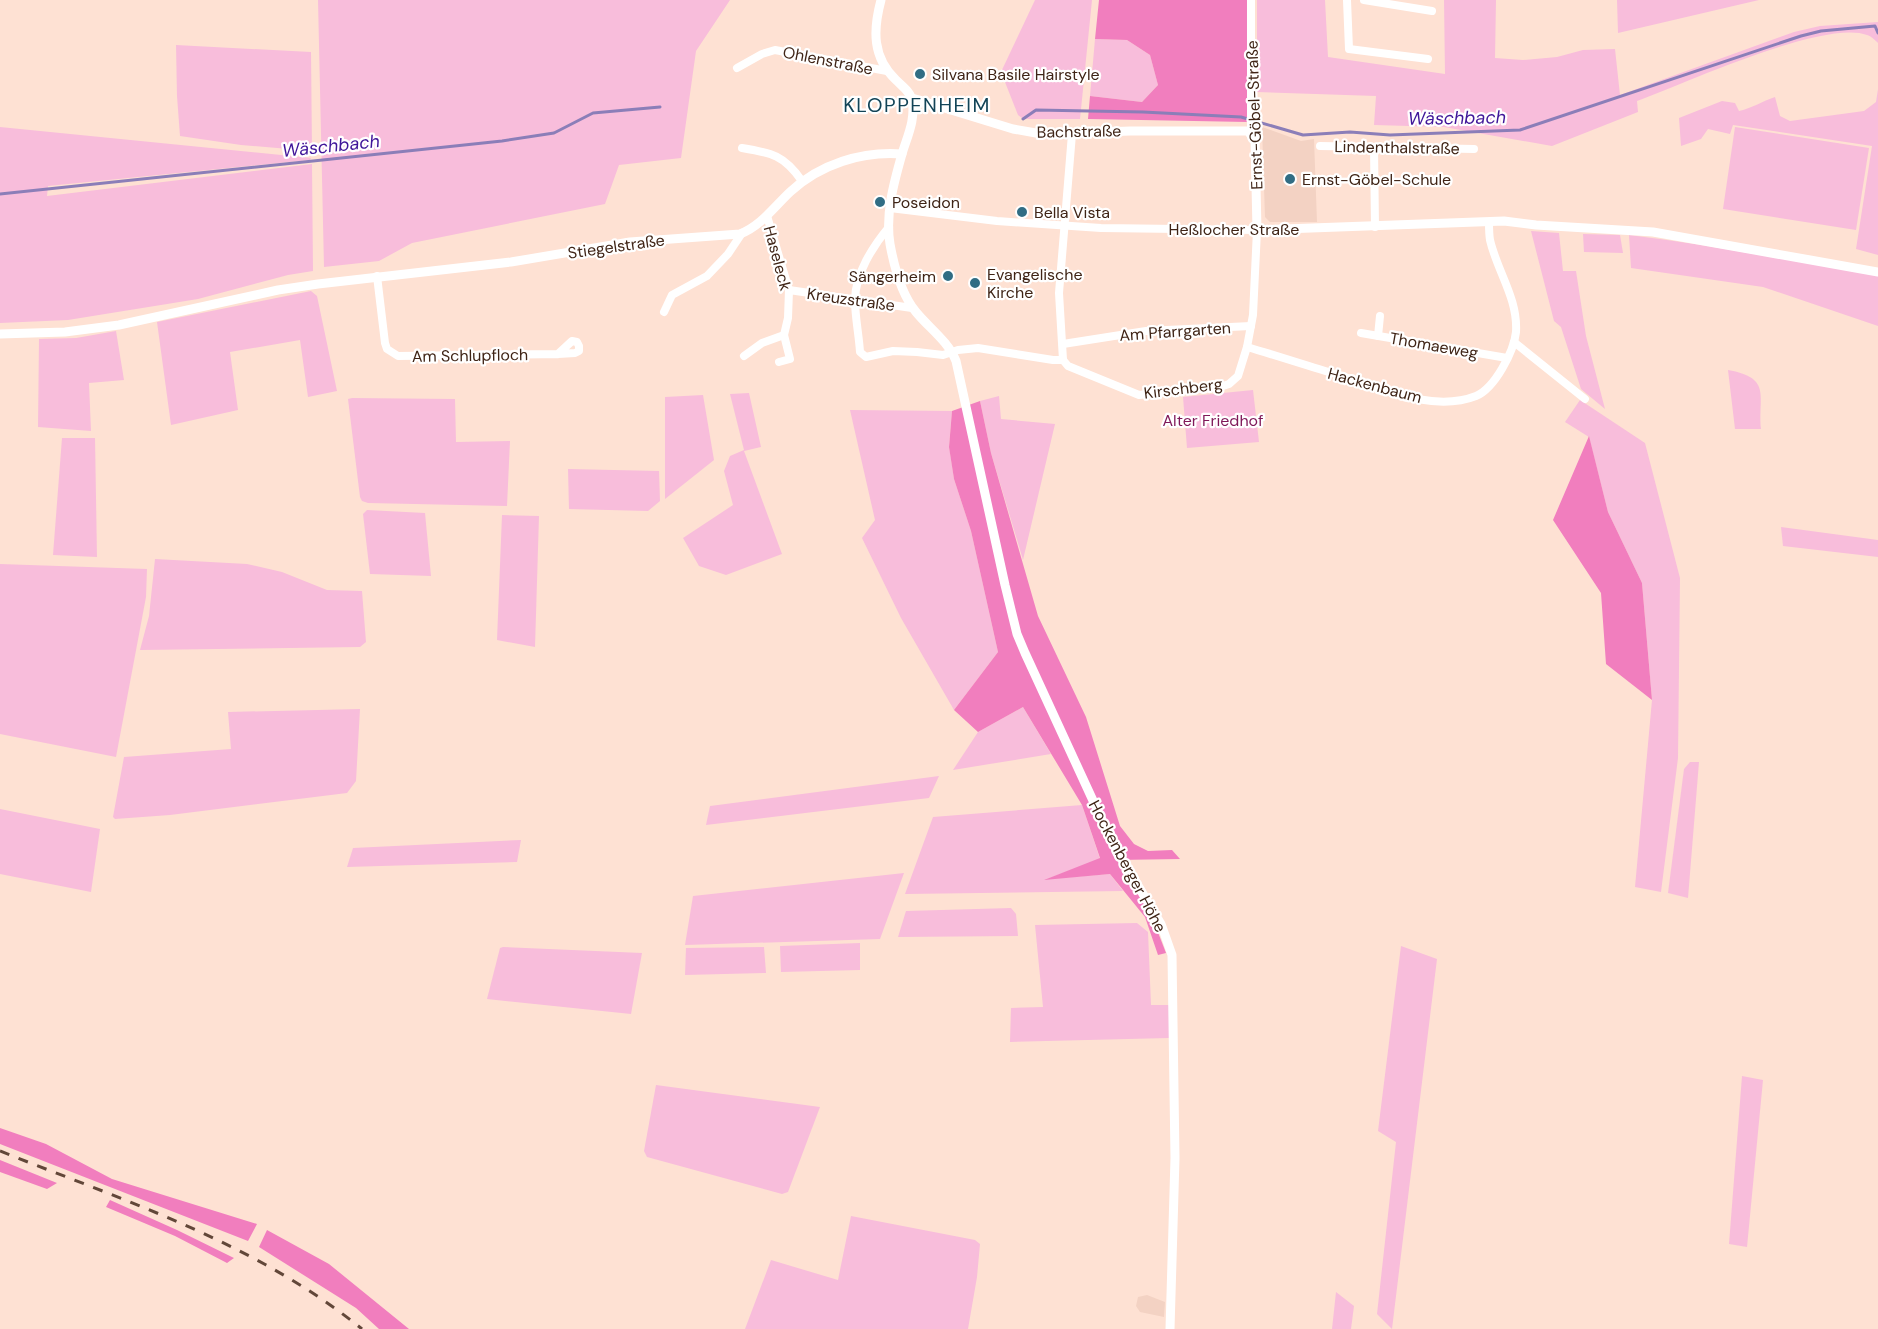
<svg xmlns="http://www.w3.org/2000/svg" width="1878" height="1329" font-family="'DM Sans',sans-serif">
  <rect width="100%" height="100%" fill="#fee1d3"/>
  <g fill="#f3d2c3">
    <path d="M1262,127L1301,141L1314,139L1317,222H1270L1265,217Z"/>
    <path d="M1147,1295L1165,1302L1164,1317L1140,1312L1136,1306L1138,1297Z"/>
  </g>
  <g fill="#f8bddb">
    <path d="M318,0H730L696,51L681,158L619,165L605,204L412,243L379,261L324,267Z"/>
    <path d="M1035,0H1092L1080,119H1023L1018,115L1001,72Z"/>
    <path d="M1257,0H1325L1328,57L1445,74L1444,0H1496L1495,58L1523,60L1557,57L1583,50L1615,49L1620,95L1794,32L1820,26L1878,22V43C1875,40 1871,36 1867,35C1824,19 1683,84 1637,101L1638,112L1552,146L1444,127L1374,125L1376,96L1257,92Z"/>
    <path d="M1617,0H1759L1618,33Z"/>
    <path d="M1095,39L1127,40L1150,55L1158,85L1142,102L1090,96Z"/>
    <path d="M176,45L311,52L312,151L241,145L180,136L177,96Z"/>
    <path d="M1878,89V255L1856,249L1872,146L1733,125L1730,134L1708,129L1701,139L1681,146L1679,118L1722,101L1735,103L1739,111C1753,108 1762,101 1775,97L1780,116L1790,121L1864,111L1876,102Z"/>
    <path d="M0,127L311,158L310,160L48,186L47,196L312,164L313,271L288,275L198,299L68,320L0,323Z"/>
    <path d="M1735,127L1869,148L1856,230L1723,209Z"/>
    <path d="M1531,231L1559,233L1563,271H1576L1586,336L1605,409L1581,389L1561,327L1554,321Z"/>
    <path d="M1583,234L1620,235L1623,253L1584,252Z"/>
    <path d="M1629,235C1713,245 1795,262 1878,275V326L1763,287L1631,268Z"/>
    <path d="M311,291L317,296L337,391L308,397L300,340L230,352L238,410L171,425L157,322Z"/>
    <path d="M116,331L124,380L89,383L91,431L38,427L39,339L76,338Z"/>
    <path d="M1728,370C1772,378 1758,395 1761,429H1735Z"/>
    <path d="M1253,390L1259,442L1187,448L1183,397Z"/>
    <path d="M749,393L761,447L744,451L782,554L726,575L699,566L683,538L733,505L724,471L730,456L744,450L730,394Z"/>
    <path d="M703,395L714,460L665,499V397Z"/>
    <path d="M999,396L1001,419L1055,424L1023,560L991,453L980,401Z"/>
    <path d="M352,398L455,399L456,442L510,441L507,506L368,503L362,501L360,497L348,399Z"/>
    <path d="M1580,400L1645,443L1680,578L1678,758L1661,892L1635,887L1652,700L1642,583L1608,512L1589,437L1565,422Z"/>
    <path d="M850,410L952,411L949,446L954,479L971,531L998,652L954,710L901,618L862,538L875,520Z"/>
    <path d="M62,438H95L97,557L53,555Z"/>
    <path d="M568,469L659,471L660,501L648,511L569,509Z"/>
    <path d="M367,510L425,513L431,576L370,574L363,514Z"/>
    <path d="M502,515L539,516L535,647L497,640Z"/>
    <path d="M1781,527L1878,540V557L1783,546Z"/>
    <path d="M155,559L247,564L282,572L327,590L362,591L366,642L360,647L140,650L149,616Z"/>
    <path d="M0,564L147,569L146,597L116,757L0,734Z"/>
    <path d="M1023,707L1051,754L953,770L978,732Z"/>
    <path d="M360,709L356,781L347,793L170,815L115,819L113,817L124,757L231,749L228,712Z"/>
    <path d="M1690,762H1699L1688,898L1668,893L1684,769Z"/>
    <path d="M939,776L929,798L706,825L710,806Z"/>
    <path d="M1082,805L1100,859L1047,879L1110,874L1123,891L905,894L933,817Z"/>
    <path d="M0,809L100,829L91,892L0,874Z"/>
    <path d="M521,840L517,862L347,867L353,848Z"/>
    <path d="M904,873L880,939L685,945L693,896Z"/>
    <path d="M1011,908L1016,914L1018,936L898,937L906,911Z"/>
    <path d="M1137,923L1148,932L1151,1005H1170L1169,1038L1010,1042L1011,1008L1043,1007L1035,925Z"/>
    <path d="M860,943V970L781,972L780,946Z"/>
    <path d="M1401,946L1437,959L1392,1329L1377,1314L1396,1142L1378,1131Z"/>
    <path d="M503,947L642,953L631,1014L487,999L500,948Z"/>
    <path d="M764,947L766,973L685,975L686,948Z"/>
    <path d="M1742,1076L1763,1080L1747,1247L1729,1244Z"/>
    <path d="M656,1085L820,1107L788,1192L782,1194L647,1157L644,1151Z"/>
    <path d="M851,1216L975,1240L980,1244L977,1277L968,1329H745L771,1260L838,1280Z"/>
    <path d="M1336,1292L1354,1306L1351,1329H1332Z"/>
  </g>
  <g fill="#f17ebe">
    <path d="M1099,0H1248L1247,122L1088,119L1090,96L1142,102L1158,85L1150,55L1127,40L1095,39Z"/>
    <path d="M980,401L991,453L1038,616L1086,717L1120,826L1134,844L1148,851L1172,850L1180,859L1117,860L1152,917L1166,953L1158,955L1145,917L1110,874L1044,880L1100,858L1082,805L1023,707L978,732L954,710L998,652L971,531L954,479L949,447L952,411Z"/>
    <path d="M1589,436L1608,512L1642,583L1652,700L1606,664L1601,593L1553,520Z"/>
    <path d="M0,1128L46,1144L112,1179L257,1224L248,1241L0,1144Z"/>
    <path d="M0,1160L57,1183L47,1189L0,1172Z"/>
    <path d="M110,1200L177,1230L234,1258L227,1263L175,1236L106,1207Z"/>
    <path d="M267,1230L329,1264L409,1329H379L356,1308L259,1247Z"/>
  </g>
  <g fill="none" stroke-linecap="round" stroke-linejoin="round">
    <g stroke="#8b7eb8" stroke-width="3">
      <path d="M1023,119L1036,110L1143,112L1241,117L1303,135L1350,132L1390,135L1520,130L1801,36L1821,31L1875,26L1878,33"/>
      <path d="M0,194L502,141L554,133L593,113L660,107"/>
    </g>
    <g stroke="#fff" stroke-width="8">
      <path d="M1251,0V133"/>
      <path d="M1347,0L1349,49L1428,59"/>
      <path d="M1364,0L1432,11"/>
      <path d="M737,68L762,54L775,50L887,71"/>
      <path d="M1320,146L1474,149"/>
      <path d="M1374,147L1375,227"/>
      <path d="M742,148C772,153 784,155 802,181"/>
      <path d="M889,227C873,246 855,274 855,300C855,317 859,335 860,352L866,357L893,351L917,352L943,355L958,350L978,348L1053,360H1063L1068,366L1139,395L1223,386L1229,384L1238,376L1247,347L1253,315L1257,230L1101,228L997,221L890,208"/>
      <path d="M377,276L385,343L387,349L398,356L558,354L575,353L579,351V346L577,342L572,341L558,354"/>
      <path d="M789,290L912,308"/>
      <path d="M664,312L672,295L707,276L728,254L742,233"/>
      <path d="M1361,333L1507,358"/>
      <path d="M1378,336L1380,316"/>
      <path d="M1514,342L1585,399"/>
      <path d="M1063,344L1146,331L1251,326"/>
      <path d="M1247,347C1278,356 1308,366 1339,375C1380,388 1433,413 1476,396C1495,388 1514,351 1516,332C1518,298 1497,271 1490,240C1489,234 1489,228 1489,222"/>
      <path d="M744,356L762,343L784,335L788,318L789,290L767,216"/>
      <path d="M1063,360L1059,293L1072,134"/>
      <path d="M779,362L790,359L784,335"/>
    </g>
    <g stroke="#fff" stroke-width="9">
      <path d="M881,0C873,30 872,57 896,80C902,86 911,92 912,101C916,119 907,137 902,154C894,182 885,214 890,244C894,266 901,294 916,312C929,328 948,341 956,361L1005,585L1017,634L1025,653L1113,844L1161,924L1172,955L1175,1158L1170,1329"/>
      <path d="M912,98L1013,129L1036,133L1056,134L1130,131H1248L1255,141L1257,230L1504,221L1536,225L1653,232L1878,272"/>
      <path d="M0,334L65,332L119,325L278,290L318,284L511,262L630,242L740,234C761,226 774,207 790,192C820,164 862,151 902,154"/>
    </g>
    <path stroke="#624739" stroke-width="3" stroke-dasharray="10 10" stroke-linecap="butt" d="M0,1151C125,1201 256,1243 362,1329"/>
  </g>
  <g fill="#316d84" stroke="#fff" stroke-width="2">
    <circle cx="920" cy="74" r="6"/>
    <circle cx="1290" cy="179" r="6"/>
    <circle cx="880" cy="202" r="6"/>
    <circle cx="1022" cy="212" r="6"/>
    <circle cx="948" cy="276" r="6"/>
    <circle cx="975" cy="283" r="6"/>
  </g>
  <g text-anchor="middle" stroke-width="4.5" stroke-linejoin="round" paint-order="stroke">
    <g font-size="16" fill="#3f2416" stroke="#fff">
      <text transform="translate(828 60) rotate(11)" y="6">Ohlenstraße</text>
      <text transform="translate(1254 115) rotate(-92)" y="6">Ernst-Göbel-Straße</text>
      <text transform="translate(1079 131) rotate(-1)" y="6">Bachstraße</text>
      <text transform="translate(1397 147) rotate(1)" y="6">Lindenthalstraße</text>
      <text x="1234" y="235">Heßlocher Straße</text>
      <text transform="translate(616 246) rotate(-8)" y="6">Stiegelstraße</text>
      <text transform="translate(778 258) rotate(75)" y="6">Haseleck</text>
      <text transform="translate(851 299) rotate(8)" y="6">Kreuzstraße</text>
      <text transform="translate(1175 331) rotate(-4)" y="6">Am Pfarrgarten</text>
      <text transform="translate(1434 345) rotate(10)" y="6">Thomaeweg</text>
      <text transform="translate(470 355) rotate(-1)" y="6">Am Schlupfloch</text>
      <text transform="translate(1375 385) rotate(15)" y="6">Hackenbaum</text>
      <text transform="translate(1183 388) rotate(-7)" y="6">Kirschberg</text>
      <text transform="translate(1128 866) rotate(62)" y="6">Hockenberger Höhe</text>
    </g>
    <g font-size="16" fill="#3f2416" stroke="#fff" text-anchor="start">
      <text x="932" y="80">Silvana Basile Hairstyle</text>
      <text x="1302" y="185">Ernst-Göbel-Schule</text>
      <text x="892" y="208">Poseidon</text>
      <text x="1034" y="218">Bella Vista</text>
      <text x="987" y="280">Evangelische<tspan x="987" dy="18">Kirche</tspan></text>
      <text x="936" y="282" text-anchor="end">Sängerheim</text>
    </g>
    <g font-size="16" fill="#7f1859" stroke="#fff">
      <text x="1213" y="426">Alter Friedhof</text>
    </g>
    <g font-size="18" font-style="italic" fill="#401699" stroke="#fff">
      <text transform="translate(1457 118) rotate(-1)" y="6">Wäschbach</text>
      <text transform="translate(331 146) rotate(-6)" y="6">Wäschbach</text>
    </g>
    <g font-size="20" letter-spacing="1.5" fill="#134457" stroke="#fff">
      <text x="917" y="112">KLOPPENHEIM</text>
    </g>
  </g>
</svg>
